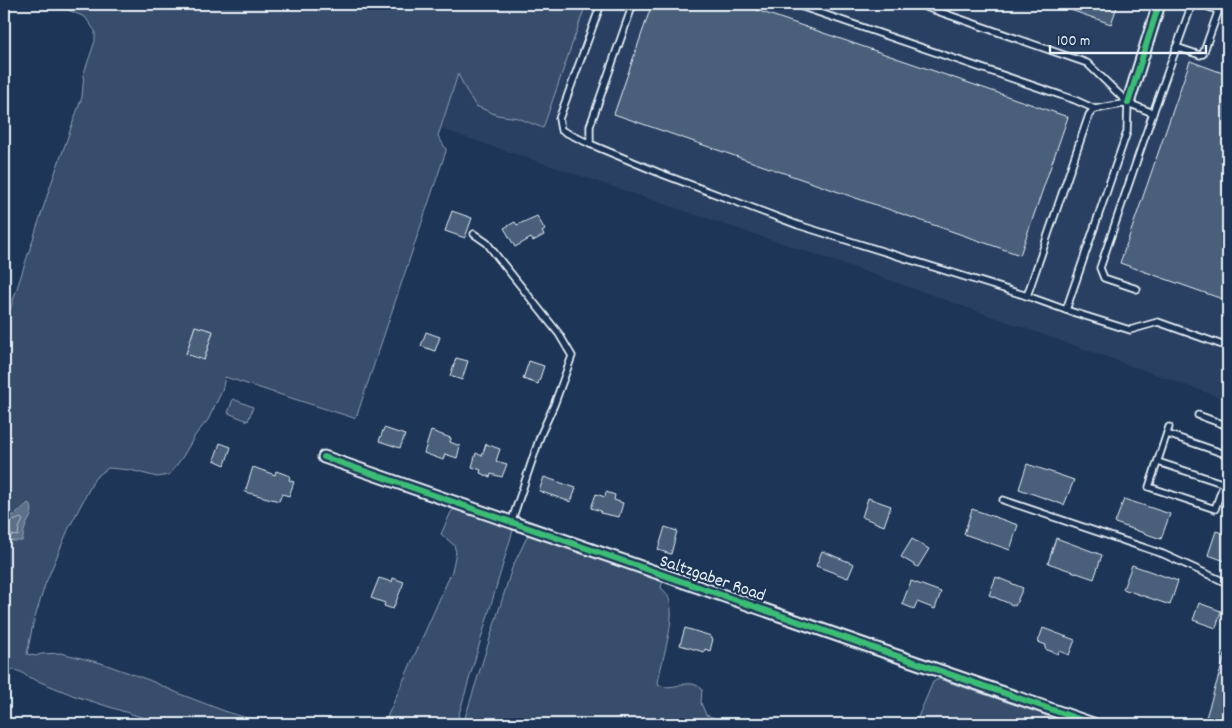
<svg xmlns="http://www.w3.org/2000/svg" width="1232" height="728" font-family="Dekko,sans-serif">
  <rect width="100%" height="100%" fill="#1d3557"/>
  <filter id="ink" filterUnits="userSpaceOnUse"><feTurbulence type="fractalNoise" baseFrequency=".02" numOctaves="2"/><feDisplacementMap in="SourceGraphic" scale="10" xChannelSelector="R" yChannelSelector="G"/><feConvolveMatrix kernelMatrix="1 2 1 2 8 2 1 2 1" color-interpolation-filters="sRGB"/></filter>
  <g filter="url(#ink)">
    <path fill="#2a4162" d="M481,4H1228V400L864,271L441,129Z"/>
    <g fill="#374d6c" stroke="#909fb2" fill-rule="evenodd">
      <path d="M53,4H586L543,128L518,118L497,115L476,106L468,94L458,74L438,136L446,149V151L357,415L354,418L225,377L222,391L208,420L196,434L182,458L169,475L157,477L130,470L108,468L95,478L68,530L45,585L33,624L27,654L36,656L41,654L61,653L101,663L149,680L180,694L227,712L267,724H163L75,696L28,677L21,672L4,667V328L51,184L82,97L84,73L95,41V31L85,17ZM195,326L213,332L204,360L186,354Z"/>
      <path d="M233,399L253,407L248,421L228,413Z"/>
      <path d="M456,508L511,527L513,530L456,724H384L452,571L456,552L454,545L441,534L451,512Z"/>
      <path d="M533,534L663,580L661,588C685,604 659,662 658,685C675,692 688,676 702,689L701,703L706,715L732,724H463L512,568L528,535Z"/>
      <path d="M939,679L1042,714L1054,720L1055,724H915L933,682Z"/>
    </g>
    <path fill="#5d7089" stroke="#95a4b5" d="M28,503L31,505C34,515 28,519 25,528C23,532 24,536 22,541H12L4,538V516L15,515Z"/>
    <g fill="none" stroke-linecap="round" stroke-linejoin="round">
      <path stroke="#b0bdcc" stroke-width="1" d="M4,521L10,522L21,518L23,520L19,528L18,536L4,534"/>
    </g>
    <g fill="#495e7a" stroke="#e8f1f8">
      <path d="M652,4H739L1068,117L1020,255L614,114Z"/>
      <path d="M1057,4H1118L1111,24L1056,5Z"/>
      <path d="M1190,61L1228,75V301L1120,263Z"/>
      <path d="M452,211L472,218L465,238L445,231Z"/>
      <path d="M537,216L545,230L542,232L544,235L533,241L531,238L515,247L504,228L515,222L517,225Z"/>
      <path d="M195,326L213,331L204,360L186,354Z"/>
      <path d="M426,332L440,337L435,351L421,346Z"/>
      <path d="M456,358L468,361L462,380L450,376Z"/>
      <path d="M529,361L544,366L538,384L523,379Z"/>
      <path d="M384,428L405,435L400,448L379,441Z"/>
      <path d="M431,431L451,438L450,442L460,446L457,458L445,454L443,460L424,453Z"/>
      <path d="M220,443L231,447L225,465L214,460Z"/>
      <path d="M486,444L500,449L496,461L507,464L502,477L491,474L490,477L480,473L481,470L472,467L476,453L482,456Z"/>
      <path d="M1027,464L1074,480L1064,505L1019,489Z"/>
      <path d="M253,467L275,475L276,471L290,476L289,480L294,482L289,496L282,494L279,501L245,492Z"/>
      <path d="M544,477L576,488L571,502L539,491Z"/>
      <path d="M606,492L615,495L614,500L623,503L619,517L600,513L601,511L591,508L596,494L605,497Z"/>
      <path d="M868,498L891,506L884,526L862,517Z"/>
      <path d="M1124,499L1170,514L1161,539L1115,523Z"/>
      <path d="M972,509L1018,525L1010,550L964,534Z"/>
      <path d="M665,527L677,531L671,554L658,550Z"/>
      <path d="M1216,531L1228,535V562L1208,555Z"/>
      <path d="M1056,538L1102,555L1094,579L1048,563Z"/>
      <path d="M912,539L929,549L918,567L901,557Z"/>
      <path d="M822,551L854,564L848,578L816,566Z"/>
      <path d="M1132,565L1178,581L1170,605L1123,589Z"/>
      <path d="M996,577L1023,588L1015,606L989,595Z"/>
      <path d="M379,578L392,582L393,578L404,582L393,609L384,606L385,603L371,598Z"/>
      <path d="M911,581L941,592L935,609L917,602L914,609L902,604Z"/>
      <path d="M1199,603L1221,611L1216,628L1193,620Z"/>
      <path d="M685,628L711,636L710,638L713,639L710,651L705,649L704,652L680,645Z"/>
      <path d="M1043,628L1075,640L1069,655L1059,651L1058,654L1045,649L1046,645L1038,642Z"/>
      <path d="M1226,652L1228,653V722L1223,720L1222,724H1204Z"/>
    </g>
    <g fill="none" stroke-linecap="round" stroke-linejoin="round">
      <g stroke="#e8f1f8" stroke-width="9">
        <g id="service">
          <path d="M633,4L590,126V144L662,174L798,225L1027,296L1089,115L1094,109"/>
          <path d="M794,4L1075,100L1095,109L1128,103"/>
          <path d="M917,4L1087,63L1128,103L1153,113L1192,4"/>
          <path d="M1176,47L1200,55L1203,54L1218,12L1215,9L1199,4"/>
          <path d="M1128,103L1127,132L1066,310L1130,330L1158,322L1228,347"/>
          <path d="M590,144L561,130L559,119L601,4"/>
          <path d="M474,234L487,243L496,255L559,334L572,356L554,405L541,434L511,523"/>
          <path d="M1137,289L1104,278L1100,268L1153,113"/>
          <path d="M1027,296L1066,310"/>
          <path d="M1198,415L1228,426"/>
          <path d="M1169,427L1149,487L1215,509L1224,483"/>
          <path d="M1167,434L1228,455"/>
          <path d="M1158,462L1228,485"/>
          <path d="M1003,500L1163,554L1227,583L1228,587"/>
        </g>
      </g>
      <g stroke="#e8f1f8" stroke-width="15">
        <g id="minor">
          <path d="M1128,103L1159,4"/>
          <path d="M324,457L1093,724"/>
        </g>
      </g>
      <use href="#service" stroke="#1d3557" stroke-width="5.5"/>
      <use href="#minor" stroke="#1d3557" stroke-width="11"/>
      <g stroke="#1d3557" stroke-width="9">
        <g id="cycleway">
          <path d="M1128,103L1159,4"/>
          <path d="M324,457L1093,724"/>
        </g>
      </g>
      <use href="#cycleway" stroke="#3abd76" stroke-width="6"/>
    </g>
  </g>
  <g text-anchor="middle" stroke-width="4.5" stroke-linejoin="round" paint-order="stroke">
    <g font-size="18" fill="#e8f1f8" stroke="#1d3557">
      <text transform="translate(713 577) rotate(19)" y="6">Saltzgaber Road</text>
    </g>
  </g>
  <rect width="1232" height="728" fill="none" stroke="#1d3557" stroke-width="20"/>
  <rect x="10" y="10" width="1212" height="708" fill="none" stroke="#e8f1f8" stroke-width="2" filter="url(#ink)"/>
  <path d="M1050 45v8h156v-8" fill="none" stroke="#e8f1f8" stroke-width="2.5"/>
  <text x="1057" y="45" font-size="15" fill="#e8f1f8" stroke="#1d3557" stroke-width="4" paint-order="stroke">100 m</text>
</svg>
